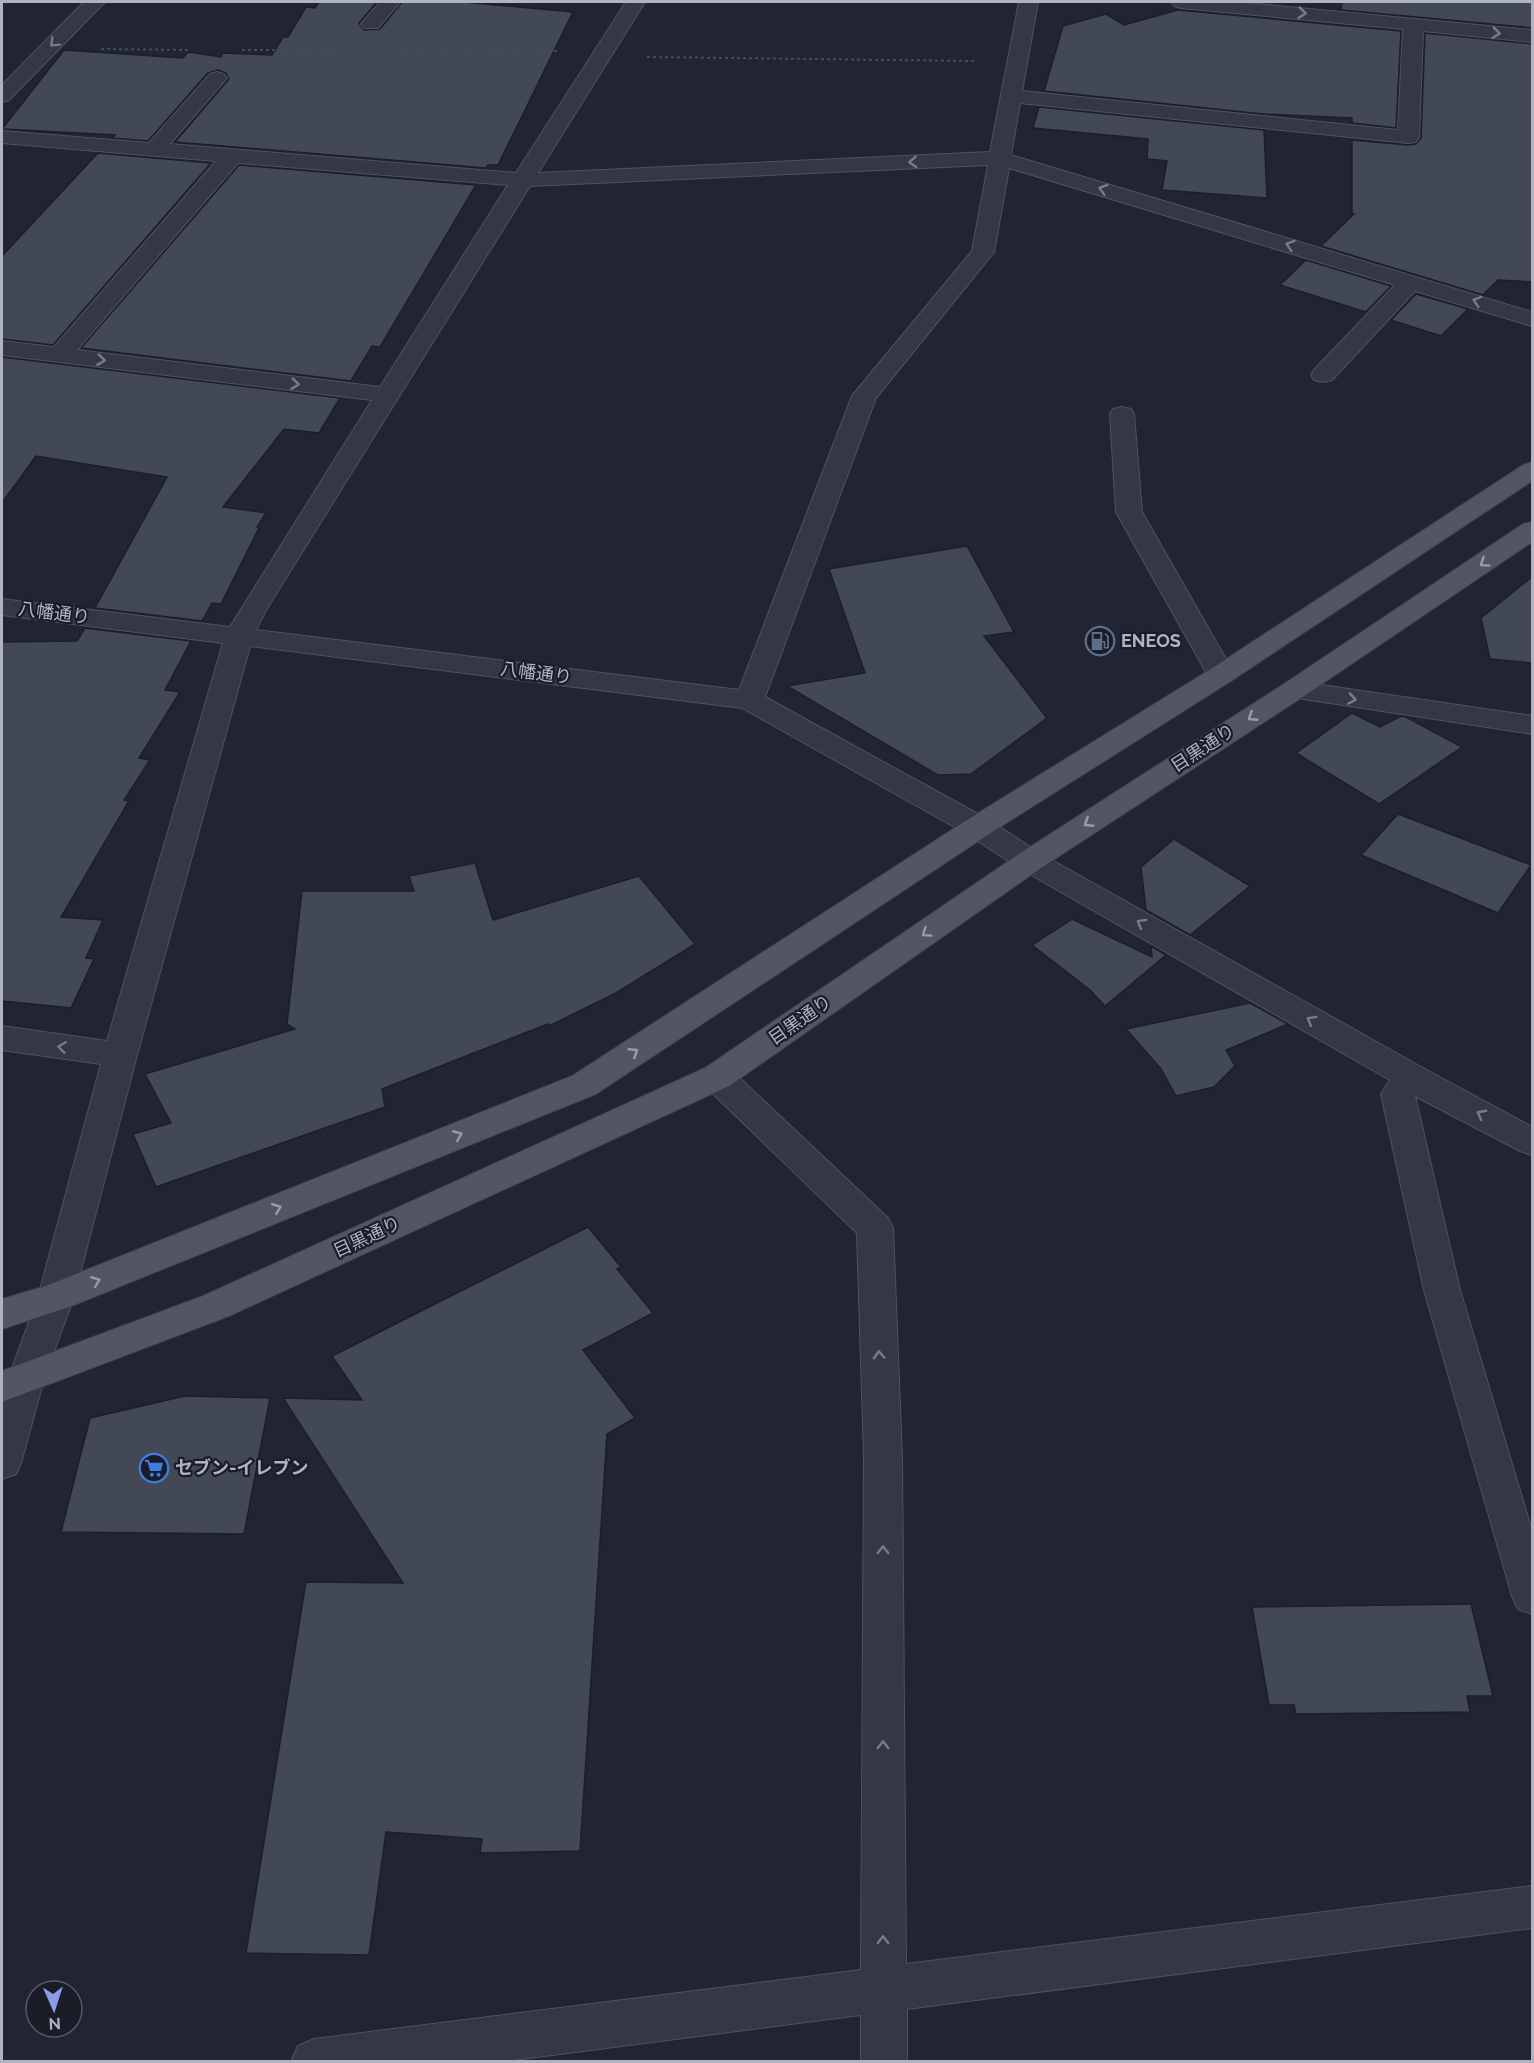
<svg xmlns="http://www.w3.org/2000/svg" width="1534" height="2063" font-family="Raleway,'Noto Sans JP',sans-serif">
  <rect width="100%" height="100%" fill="#212533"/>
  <g fill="#434857" stroke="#1c1f2a" stroke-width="1.5">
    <path d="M319,2H377L359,23L364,30L380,29L402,2H464L573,12L498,165H488L486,168L175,142L229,79L226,73L218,70L208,73L148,141L112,138L115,135L2,129L64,50L183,58L188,52L221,57L223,53L272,55L283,37H288L306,7L315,8Z"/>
    <path d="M1342,2H1533V28L1341,10Z"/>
    <path d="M1178,10L1401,31L1396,128L1352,123V118L1263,114L1044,91L1063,26L1106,14L1124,25Z"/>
    <path d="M1425,33L1533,44V282L1498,280L1483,295L1321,246L1354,214H1352V140L1408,145L1416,144L1421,138Z"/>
    <path d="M1039,107L1264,130L1267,198L1162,190L1167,161L1147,159L1148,139L1033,128Z"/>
    <path d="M98,153L211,163L53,345L2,339V256Z"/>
    <path d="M239,165L476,185L380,347L372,346L351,381L81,348Z"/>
    <path d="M1306,260L1391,286L1366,312L1280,285Z"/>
    <path d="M1416,294L1468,309L1441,336L1391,320Z"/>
    <path d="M2,357L340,398L319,433L284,429L223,507L266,513L257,527L259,528L221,604L212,603L202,621L95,608L167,477L36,456L2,503Z"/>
    <path d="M967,546L1014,632L984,636L1047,718L971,774L938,775L787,686L865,673L829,569Z"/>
    <path d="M1533,576V663L1490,659L1481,618Z"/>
    <path d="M85,628L191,641L165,690L180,692L139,758L150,760L124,800L129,801L61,917L103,920L86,958L94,959L71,1008L2,1001V642L77,641Z"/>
    <path d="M1352,713L1380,727L1401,716L1406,717L1462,747L1379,804L1296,753Z"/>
    <path d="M1398,814L1531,865L1498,913L1361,855Z"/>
    <path d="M1174,839L1250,886L1190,935L1146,910L1141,867Z"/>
    <path d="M475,863L493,920L639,876L695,944L616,993L549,1026L548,1024L382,1089L385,1107L156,1187L133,1134L171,1123L145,1074L295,1029L287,1024L302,891H414L409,876Z"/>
    <path d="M1072,919L1152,957L1151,946L1166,955L1105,1006L1090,990L1032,945Z"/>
    <path d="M1250,1003L1288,1024L1226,1050L1235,1066L1214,1087L1176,1096L1161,1069L1126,1029Z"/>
    <path d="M588,1227L621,1267L617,1269L653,1313L583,1350L635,1418L607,1434L580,1851L480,1853L482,1839L386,1832L369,1955L246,1953L306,1582L403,1583L283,1398L362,1400L332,1356Z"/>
    <path d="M185,1396L270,1398L244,1534L61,1532L90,1418Z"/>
    <path d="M1471,1604L1493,1696H1467L1470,1712L1296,1714L1294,1705H1269L1252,1607Z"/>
  </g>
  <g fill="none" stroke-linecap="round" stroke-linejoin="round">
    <g stroke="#4f525e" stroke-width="2">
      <g id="minor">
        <path d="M84,2H105L9,100L2,102V85Z"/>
        <path d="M380,2H400L378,28H364L361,24Z"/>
        <path d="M626,2H645L538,173L990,152L1019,2H1038L1022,91L1398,130L1403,29L1181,8L1174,6L1171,2H1237L1532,30V42L1423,31L1419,137L1416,142L1408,143L1020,103L1011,155L1532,312V326L1415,291L1332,380L1323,382L1314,380L1311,375L1314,370L1395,285L1009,168L994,252L876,398L765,697L989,820L1041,854L1423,1068L1532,1127V1155L1520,1151L1415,1096L1460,1290L1532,1531V1614L1518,1609L1512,1596L1424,1290L1381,1094L1390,1080L1019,868L967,834L742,708L250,646L137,1055L74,1297L44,1379L21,1463L16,1474L2,1479V1396L38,1297L101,1064L2,1050V1026L107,1041L223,643L2,615V599L230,627L372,400L2,355V341L54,347L216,161L2,143V131L149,143L210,74L217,72L224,74L227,78L170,144L516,173ZM238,163L508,185L380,387L77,350ZM988,165L972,251L852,396L739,690L256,630L266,610L530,186Z"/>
        <path d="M1122,407L1131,409L1134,414L1142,512L1235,675L1231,681L1221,684L1211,681L1116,512L1110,414L1113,409Z"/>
        <path d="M1294,681L1532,716V734L1284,696L1280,690L1284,684Z"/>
        <path d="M717,1065L729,1068L888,1218L893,1228L902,1457L906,1964L1532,1886V1928L907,2009V2062H861V2015L498,2062H291L298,2046L314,2039L861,1970L864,1457L857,1233L705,1086L700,1077L705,1068Z"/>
      </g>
    </g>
    <g stroke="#3e414d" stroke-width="2">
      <g id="major">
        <path d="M1532,462V481L1231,681L989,834L596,1094L69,1307L2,1329V1299L46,1286L572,1076L967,820L1211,669L1523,465Z"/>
        <path d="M1532,522V542L1304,696L1041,868L729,1086L229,1316L2,1402V1371L203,1296L705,1068L1019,854L1284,684L1523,524Z"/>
      </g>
    </g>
    <g stroke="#434e53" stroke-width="2" stroke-dasharray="3 3" stroke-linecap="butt">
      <path d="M101,49L190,50"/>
      <path d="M242,50H343"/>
      <path d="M398,50L559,51"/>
      <path d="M647,57L975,61"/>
    </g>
    <use href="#minor" fill="#343844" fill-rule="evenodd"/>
    <use href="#major" fill="#525664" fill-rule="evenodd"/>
  </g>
  <defs><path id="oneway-chevron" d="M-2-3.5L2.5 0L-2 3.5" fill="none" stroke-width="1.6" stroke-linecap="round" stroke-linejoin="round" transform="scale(1.5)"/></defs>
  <g stroke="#787b88">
    <use href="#oneway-chevron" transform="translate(1302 13) rotate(6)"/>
    <use href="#oneway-chevron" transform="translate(1496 33) rotate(6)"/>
    <use href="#oneway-chevron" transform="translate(54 43) rotate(135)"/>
    <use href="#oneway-chevron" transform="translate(913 162) rotate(177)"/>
    <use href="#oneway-chevron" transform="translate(1103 189) rotate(-163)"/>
    <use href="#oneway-chevron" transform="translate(1290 245) rotate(-163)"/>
    <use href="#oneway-chevron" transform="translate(1477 301) rotate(-163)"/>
    <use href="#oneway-chevron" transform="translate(101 360) rotate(7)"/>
    <use href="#oneway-chevron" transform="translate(295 384) rotate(7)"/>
    <use href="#oneway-chevron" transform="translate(1352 699) rotate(9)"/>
    <use href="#oneway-chevron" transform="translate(1141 923) rotate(-150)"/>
    <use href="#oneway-chevron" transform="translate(1311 1020) rotate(-150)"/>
    <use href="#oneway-chevron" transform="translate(62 1047) rotate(-172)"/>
    <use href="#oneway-chevron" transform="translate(1481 1114) rotate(-152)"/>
    <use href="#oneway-chevron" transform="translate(879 1355) rotate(-92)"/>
    <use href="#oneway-chevron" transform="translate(883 1550) rotate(-90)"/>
    <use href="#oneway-chevron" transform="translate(883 1745) rotate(-90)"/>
    <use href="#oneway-chevron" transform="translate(883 1940) rotate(-90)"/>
  </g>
  <g stroke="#989ba9">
    <use href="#oneway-chevron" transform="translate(1484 563) rotate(146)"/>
    <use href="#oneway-chevron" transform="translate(1252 717) rotate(147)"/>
    <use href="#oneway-chevron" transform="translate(1088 823) rotate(147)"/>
    <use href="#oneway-chevron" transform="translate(926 933) rotate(145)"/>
    <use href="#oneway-chevron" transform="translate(634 1052) rotate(-33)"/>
    <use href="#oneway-chevron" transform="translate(458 1135) rotate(-22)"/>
    <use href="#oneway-chevron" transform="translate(277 1208) rotate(-22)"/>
    <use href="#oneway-chevron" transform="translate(96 1281) rotate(-22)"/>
  </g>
  <defs>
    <g id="fuel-ring" transform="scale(1.5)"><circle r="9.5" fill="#1a1d28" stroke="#5c6f8a" stroke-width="1.5"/><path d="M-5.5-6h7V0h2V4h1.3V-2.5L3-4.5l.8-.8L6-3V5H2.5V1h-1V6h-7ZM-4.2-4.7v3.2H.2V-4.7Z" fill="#5c6f8a"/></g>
    <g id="supermarket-ring" transform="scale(1.5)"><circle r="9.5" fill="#1a1d28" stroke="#3f7fe0" stroke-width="1.5"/><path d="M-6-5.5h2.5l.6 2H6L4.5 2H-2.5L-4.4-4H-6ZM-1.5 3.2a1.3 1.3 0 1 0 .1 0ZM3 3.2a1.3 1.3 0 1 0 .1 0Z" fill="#3f7fe0"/></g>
  </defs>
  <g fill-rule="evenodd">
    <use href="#fuel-ring" x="1100" y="641"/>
    <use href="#supermarket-ring" x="154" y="1468"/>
  </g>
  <g text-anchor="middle" stroke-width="4.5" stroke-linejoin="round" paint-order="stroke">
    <g font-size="18" fill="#afb2c0" stroke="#1a1d28">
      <text transform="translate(54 613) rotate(7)" y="6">八幡通り</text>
      <text transform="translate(536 673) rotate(7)" y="6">八幡通り</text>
      <text transform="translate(1203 748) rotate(-33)" y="6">目黒通り</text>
      <text transform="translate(800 1020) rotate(-35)" y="6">目黒通り</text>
      <text transform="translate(367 1237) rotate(-25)" y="6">目黒通り</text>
    </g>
    <g font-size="18" font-weight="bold" fill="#afb2c0" stroke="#1a1d28" text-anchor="start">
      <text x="1121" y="647">ENEOS</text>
      <text x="175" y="1474">セブン-イレブン</text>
    </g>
  </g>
  <rect width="1534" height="2063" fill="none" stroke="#afb2c0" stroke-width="6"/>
  <g transform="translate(54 2009) rotate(177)"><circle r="28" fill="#1a1d28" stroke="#565965" stroke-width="1.5"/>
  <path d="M0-4.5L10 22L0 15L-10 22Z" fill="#8b9de9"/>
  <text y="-9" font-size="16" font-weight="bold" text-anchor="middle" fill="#afb2c0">N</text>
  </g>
</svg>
